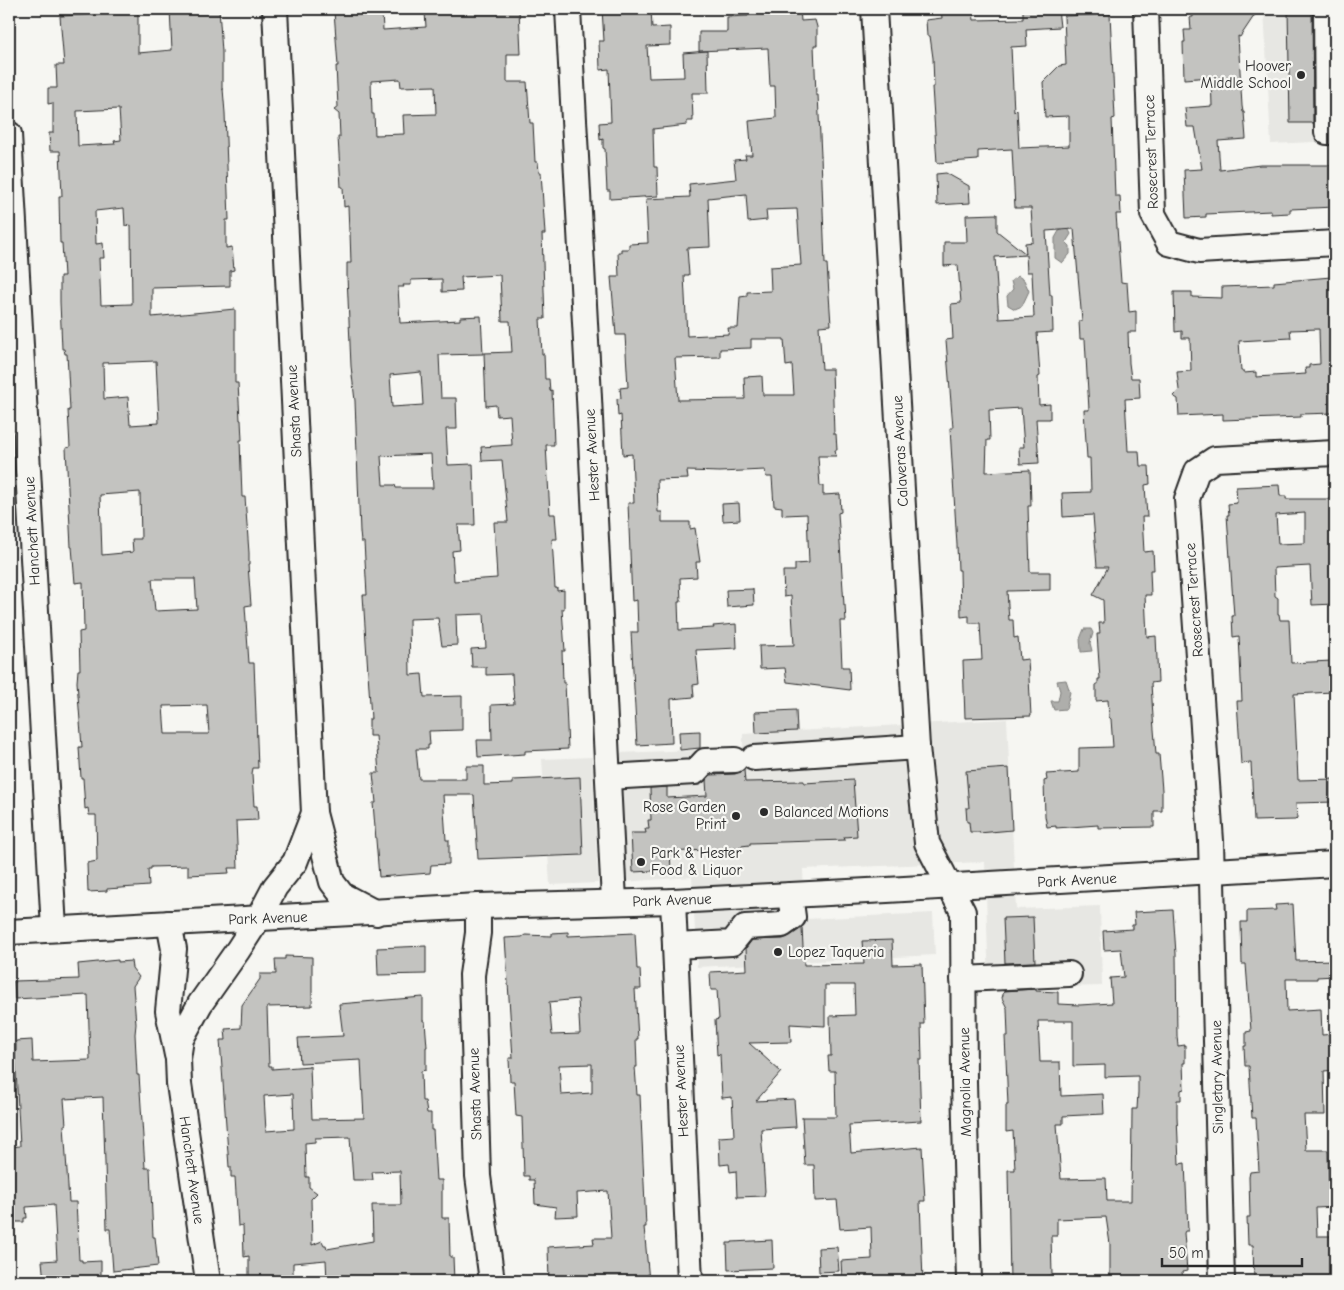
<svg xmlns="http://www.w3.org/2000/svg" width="1344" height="1290" font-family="'Comic Neue',sans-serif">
  <rect width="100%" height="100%" fill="#f6f6f2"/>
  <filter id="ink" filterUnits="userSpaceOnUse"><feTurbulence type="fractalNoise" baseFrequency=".02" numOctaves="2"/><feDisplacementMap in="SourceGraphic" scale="10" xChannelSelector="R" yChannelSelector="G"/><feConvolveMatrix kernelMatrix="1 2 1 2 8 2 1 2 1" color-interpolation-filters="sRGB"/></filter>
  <g filter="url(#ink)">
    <g fill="#e7e7e3">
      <path d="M1264,9H1335V141L1271,144Z"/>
      <path d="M1007,719L1016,909L1100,906L1102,986L989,989L985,862L803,869L805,919L933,913L935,955L697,967L692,877L623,882L618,753L743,748V734Z"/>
      <path d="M592,757L598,883L550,885L542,759Z"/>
    </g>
    <g fill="#aeaeab" stroke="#7a7a78">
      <path d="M1068,228L1071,234L1066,242L1070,246V254L1062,263L1055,258V238L1059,231Z"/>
      <path d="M1018,276L1024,280L1029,291L1022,306L1015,309L1008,305L1007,296L1013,289L1011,281Z"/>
      <path d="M1084,629H1091L1093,633L1090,643L1092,651L1081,652L1080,639Z"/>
      <path d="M1066,680L1070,692L1066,709L1054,710L1051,701H1058L1060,691L1057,681Z"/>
    </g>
    <g fill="#c3c3c0" stroke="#2b2b2b" fill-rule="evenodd">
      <path d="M119,9H138V53L172,50L170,9H219L222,52V89H223L225,113L229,220H226V248L232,247L234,270L230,271V286L152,288V317L235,309V383H238L240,420H241L242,440H240L242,497H245L249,553V565H248L251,605L245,606L249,663H254L258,768H253L252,775L254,806H257L258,820L236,821L238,868H228L229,873L188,875V866L151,867V869H148L149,886L107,889V891L88,892L87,863L97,861L96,815H89L88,808L85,809L83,778H81L79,747H82L77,682L78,670H80L79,632L84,631L83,582L75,583L72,547H71L66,448L70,447L68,410H70L67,354H65L64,349H62L60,302V276H64L62,243H60L59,196H62L60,151H50L49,133H53V103L48,104V88H57L56,65H64L60,16L119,13ZM119,109L121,140L114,141L115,144L78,146L77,111ZM124,208L125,226L131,225L132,304L101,305L99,258H104L103,243L96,244L95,211ZM156,361L159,423L130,425L128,397L104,399L103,363ZM140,492L141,539H132L133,552L102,555L100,495ZM152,579H195L197,609L155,611ZM207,705L209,734H165L163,706Z"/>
      <path d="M472,9H519L521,54H507V82H527L530,123H533L535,162H538L539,172H541L545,234H542L545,319H540L542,354H544L545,379H549L550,391L552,390L554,445H546L550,514H555L557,539H552L555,588H557V591L564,590V609H562L565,651H562L563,683H565L568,749L525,751V754L478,757L477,740H492L491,705L514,704L512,674L486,675V667H472L471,649L486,648L484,614L456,615L457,645L442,646L438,618L409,619L410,675L422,674L424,697L462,696V730L429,731L430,745H428V749H416L419,779H466V766H484V785L513,784V780L580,777L583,855L478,859L474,795H443L446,840H449V864L431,865L430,873L379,877L373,803H376L373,773H379L376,736H369V719H371L363,595H367L364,542H361L360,532L355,401L351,366L347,276V263H351L350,232H349L348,206L344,207L343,187H341L338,137H340L339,114L334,110L338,107L336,66H338L334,11L353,10V13L382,11L383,30L426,27L425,12ZM400,79L401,87L435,86L436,114L403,115L404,134L375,135L374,114H372L371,81ZM500,275L502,321H510L512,352L484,353L486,406L496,405L497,416L510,415L512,445L481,447L482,461L502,460L508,522H494L497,578L454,581L452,551L460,550L458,525H475L473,464L448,465L446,429H457L456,398H441L439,355L483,354L481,316L460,317V320L400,323L398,287H404L403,285H411V280L442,279V292L462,291L461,277ZM421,372L423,405L392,407L390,375ZM431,454L433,488H396L395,485H383L381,456Z"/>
      <path d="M602,9H651L652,28L670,27V45L647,46L649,78L684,77L683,53L707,51L708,93H692L693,121H687V125L653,129L654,167H657L658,196L610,199V191H607L605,149L603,148V139L600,140L599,123L611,122L609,69L600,70L599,41H604Z"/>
      <path d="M800,9L801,21L815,20L817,27V45H814L816,95H818L821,156L825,264H827L831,325L819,326L822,369H832L834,434H836L837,450H835L836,456H818L820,486H823V495L840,494L841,512L838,513L844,605H845L846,621H840L842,667H849L850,690L787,682L785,668L760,669L759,646L794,645L791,596L784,597L783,571H795V564L809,563L807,514L785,515L782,514V507L774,506L772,477H766L765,470L720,472L687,471L688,479L657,480L658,512H662V522H690V529L695,528L700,562H696L697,577L680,578L681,602H678L679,630L714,628L713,626L736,624L737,648L696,650L699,684L693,685L694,697L671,699L672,743L637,745L631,632H638L637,600L632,601L628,503H634L632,454L623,455L621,415L618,416L617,399L621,398L620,388L628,387L625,335H616L611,277H619L618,252H621V249H629V244L648,243L646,199L690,197L689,184L736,179L734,160L746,159L745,155H752L749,121L776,118L775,86H770L768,48L699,51V32H727V17L748,16V11ZM746,194L748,222L767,220L766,210L797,209L801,265L770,267L771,291L747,292V296L740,297L738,328H728L729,334L687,336L684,275H689L687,248L710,247L708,198ZM751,339H784L786,366L792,365L794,395H763L762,376L744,377L745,399L678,400L675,358L720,357V349L751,348Z"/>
      <path d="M941,9H970V12H973L974,20L1023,19V9H1058L1060,27L1026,29L1027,46L1011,47L1014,112L1017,109L1019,148L1069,146V116L1045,117L1043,82L1059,66L1066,65L1064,16L1110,14L1115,118L1112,119L1115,196H1120L1121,214H1116L1121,282L1127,283L1129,312L1136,311V332H1128L1129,363L1131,378H1139L1140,398L1125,399L1128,451H1139L1140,466H1149L1150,484L1145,485L1147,517H1142L1144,552L1153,551L1154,570H1150L1151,595H1145L1147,637L1156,636L1158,682L1151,683L1153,717L1156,754H1159L1162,790V811H1154V827L1098,828V825L1056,828V826L1047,827L1045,816L1044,781L1047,780L1046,774L1079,772V748L1113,747L1111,719L1109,717L1108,700L1096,701V684H1098V679H1100L1097,634H1100L1099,623H1104L1103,600L1093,595L1108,567H1097L1093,515L1063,517L1062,493L1091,492L1090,458H1087L1084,410H1089L1085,339H1080L1079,321H1082L1074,229L1046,231L1050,295H1052L1053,332L1037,333L1040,376L1038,377L1039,405L1050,404V419H1036L1039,463L1020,464L1019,447H1024L1021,408L989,410L990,440H987L986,472L1030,470L1031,506H1028L1030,572H1050V590L1007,591L1009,620H1013L1014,638L1018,637L1020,660L1028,659L1031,716L965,718L963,661L982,660L980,623H969V616L961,617L960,570H958L957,545L950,428H953L946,340L953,339L951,304L961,303L958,265L944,266V242H967L966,215L997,214V231L1026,254L1025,243L1033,242L1031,208H1015L1012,149L978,151V160L937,163L932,87H934L933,58L930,36H927L926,20L942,18ZM1026,255L1027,272H1032L1034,317L999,319L995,257Z"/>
      <path d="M1288,9H1312L1313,123H1290Z"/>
      <path d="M1258,10L1240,37L1238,36L1242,106L1243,112H1244L1246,139L1218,141L1220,170L1260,165H1335V207L1290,209V213L1271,214V211L1206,214V217L1186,218L1184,170L1202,169L1195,127H1187L1185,108L1212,106L1211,77L1184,79L1183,42H1185L1184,30H1191L1190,17H1193V13Z"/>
      <path d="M946,173L969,186L970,203L937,205L936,174Z"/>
      <path d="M1331,277L1334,329H1335V413L1301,414V417L1223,420V414L1179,416L1178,399L1173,396L1179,390L1177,372L1191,371L1190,338H1182V331L1175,332L1174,292H1192V297L1222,298V287L1274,285V282ZM1319,329L1320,364L1309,365V368H1305L1306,374L1256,377V372L1244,373V371H1241L1239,341L1291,338L1290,330Z"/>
      <path d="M1279,485L1280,496H1286V499H1335V604L1312,605L1310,566L1274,568L1275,596L1278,598V614H1279L1280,620H1289L1291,663L1332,661L1333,692L1294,694L1298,780L1335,779V802L1296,803L1297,818L1295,820L1254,821L1251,763L1241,764L1237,701H1242L1239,636L1233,637L1232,616H1234L1227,515H1229L1228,504L1237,503L1236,487ZM1305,513V543L1278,544L1276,515Z"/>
      <path d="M739,503L740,520L723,521L722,504Z"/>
      <path d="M753,589L754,605L727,607L726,590Z"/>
      <path d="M796,710L797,731L756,733L755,712Z"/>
      <path d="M700,731V748L680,750L679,732Z"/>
      <path d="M1009,768L1012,830L979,833V832H970L969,822H967L966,808H969L966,771Z"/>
      <path d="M744,770L745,782L804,781V783L853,780L857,836L844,837L845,840L750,843V845L741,846V848L670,852L671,870L633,872L631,833H646L645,829H649L648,820H651L650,788L667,787V798L707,796L706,780L711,775L735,774Z"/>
      <path d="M1293,904L1296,961L1334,960L1335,976L1317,977V979H1286L1287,1011L1321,1009L1322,1035L1335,1034V1070L1324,1071L1325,1115H1304L1306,1150H1328L1329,1191L1335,1190V1207L1316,1208L1317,1236H1335V1252H1331L1332,1281H1257L1254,1280L1253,1245H1248L1247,1217H1250L1249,1177L1250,1172L1259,1171L1256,1118H1252L1249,1066H1245L1244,1046H1246V1032L1251,1031L1246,964H1242L1241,922H1247V911L1276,910L1275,905Z"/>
      <path d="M1173,910L1176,954L1177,1036L1178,1046L1185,1045V1063H1183L1184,1089L1181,1090V1100H1177V1116L1179,1164L1185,1163L1188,1231H1185L1184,1233L1187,1271L1182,1272L1183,1279L1110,1281V1244L1106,1217L1057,1219V1236H1051L1052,1275L1043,1277V1280L1010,1281L1008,1170H1015L1013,1131L1006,1132V1105H1008L1005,1036H1008L1007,1008L1002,998L1004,991L1036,989V991L1058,992V1004L1080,1005L1112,1003L1110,978L1124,977L1121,949L1104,950L1103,931L1132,929V925H1135L1134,912ZM1038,1021H1073V1066L1105,1065V1077L1138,1076V1092L1137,1109H1132V1112L1131,1201H1107L1106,1178L1061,1179L1057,1124H1063V1116L1104,1114L1103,1094L1061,1096L1060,1062H1040Z"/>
      <path d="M1033,917L1035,962L1005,963L1003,918Z"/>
      <path d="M802,928L804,965L864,964L862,941L892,940L893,965L922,964L924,1024H921L922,1060H919L921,1121L849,1125L851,1153L922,1147L925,1201H920L923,1281H885V1277L842,1279L841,1261L872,1259L871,1227L840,1229L837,1200L815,1201L814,1165H805L802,1117H836L835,1071H829L828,1056H831L830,1016L855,1015L854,985H825V1026L790,1024L791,1042L749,1043L781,1072L756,1101L794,1099L796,1127L761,1129L765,1191L764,1196L737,1197L736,1171L730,1172L729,1164L720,1165L719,1137L734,1136L732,1097L722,1098L720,1054L717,1055L715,1020L719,1019L717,990H711L710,972L747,970L746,948L752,940L783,939L790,936Z"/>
      <path d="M568,932V936L635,933L637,969H640L641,989H635L638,1039H636L637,1067H635L637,1095H640L646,1227H644L649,1281H549L548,1247L594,1244L593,1238H611L608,1191L577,1193L578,1216L555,1217L556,1207L535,1204L534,1180H529V1176H524L522,1117L516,1116L514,1081H510L509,1058H513L505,938L522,937L525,935L552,936V933ZM578,999L580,1034L552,1035L549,1002ZM592,1064V1093L561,1095L559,1065Z"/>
      <path d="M426,946V974L378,975L377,948Z"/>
      <path d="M285,956L312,957V1006L267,1007L269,1066H272V1069L310,1066L312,1119L364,1118L361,1060L300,1063L298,1038L343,1036L339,1004L423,997V1021H425L427,1047H426V1070L421,1071L422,1101H425L427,1113H431V1130H433L436,1180H442V1218H449L450,1257H453L454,1281H327L326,1260L293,1263V1281H249V1256L244,1257L243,1225L238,1226L235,1177H231V1167H229L220,1040H226L225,1029L241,1028L242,1005L260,979V974H276L275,959H285ZM293,1094L294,1129L266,1131L264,1096ZM350,1137L353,1180H373L372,1172L400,1171L401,1205H372L373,1241L327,1249L326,1245H324L322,1241L312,1245L311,1199L317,1193L309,1187V1177H306L305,1143L315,1142V1138Z"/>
      <path d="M118,960V962L131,961L132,968L139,977L133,986L136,1024L135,1034L137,1075H139L145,1168H150L153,1237H155L158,1266L113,1271L110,1229H107L103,1097L64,1099L66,1125H64L69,1202H76L79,1260H82V1262L101,1261V1279L44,1281L42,1261L57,1260L54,1205L26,1207L27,1218H24V1222H9V1186L13,1188L10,1147L20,1146L15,1052H16V1041L32,1040L33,1062L90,1060L88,995L15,999L14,981L79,979L78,964Z"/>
      <path d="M772,1240L773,1268L728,1270L727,1243H732V1242Z"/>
      <path d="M837,1247L839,1271L819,1272L818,1248Z"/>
    </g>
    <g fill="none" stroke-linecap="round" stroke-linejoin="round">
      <g stroke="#2b2b2b" stroke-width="28">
        <g id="minor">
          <path d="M275,9L314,813L332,882L342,895L376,913"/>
          <path d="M568,9L588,378L614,901"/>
          <path d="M874,9L917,747L927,843L963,912L964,1082L969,1281"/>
          <path d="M1146,9L1153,214L1169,243L1199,251L1335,243"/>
          <path d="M1326,9L1327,132H1335"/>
          <path d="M9,134L54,929"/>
          <path d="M754,758L917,747"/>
          <path d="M608,777L695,772L705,761L735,760"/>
          <path d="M673,901L690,1281"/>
          <path d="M478,906V933L472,975L478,1176L492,1281"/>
          <path d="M169,923L174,949L168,1011L177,1055"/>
          <path d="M9,932L478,906L673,901L887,890L1335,864"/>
          <path d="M675,946L732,943L745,927L782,925L793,917L790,895"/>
          <path d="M963,979L1069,974"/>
          <path d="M208,1281L179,1084L178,1059L181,1039L200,1004L238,950L258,919L275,887L295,862L314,813"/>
          <path d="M1222,1281L1211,841L1187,499L1197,471L1215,459L1335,453"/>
        </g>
      </g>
      <use href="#minor" stroke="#f6f6f2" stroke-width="24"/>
    </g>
  </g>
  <g fill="#2b2b2b" stroke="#f6f6f2" stroke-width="2">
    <circle cx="1301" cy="75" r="5"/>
    <circle cx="764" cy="812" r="5"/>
    <circle cx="736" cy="816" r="5"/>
    <circle cx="641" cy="862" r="5"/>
    <circle cx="778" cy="952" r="5"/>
  </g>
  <g text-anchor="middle" stroke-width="4.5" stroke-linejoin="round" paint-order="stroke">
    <g font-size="15" fill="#2b2b2b" stroke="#f6f6f2" text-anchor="start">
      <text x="1291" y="71" text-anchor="end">Hoover<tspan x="1291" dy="17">Middle School</tspan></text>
      <text x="726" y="812" text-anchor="end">Rose Garden<tspan x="726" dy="17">Print</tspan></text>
      <text x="774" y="817">Balanced Motions</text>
      <text x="651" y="858">Park &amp; Hester<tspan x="651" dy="17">Food &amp; Liquor</tspan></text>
      <text x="788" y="957">Lopez Taqueria</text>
    </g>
    <g font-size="15" fill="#2b2b2b" stroke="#f6f6f2">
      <text transform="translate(1151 152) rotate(-92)" y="5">Rosecrest Terrace</text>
      <text transform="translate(294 411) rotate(-93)" y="5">Shasta Avenue</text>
      <text transform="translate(900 451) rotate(-93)" y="5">Calaveras Avenue</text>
      <text transform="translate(592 455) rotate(-93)" y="5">Hester Avenue</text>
      <text transform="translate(32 531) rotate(-93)" y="5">Hanchett Avenue</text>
      <text transform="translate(1194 600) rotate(-94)" y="5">Rosecrest Terrace</text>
      <text transform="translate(1077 880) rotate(-3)" y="5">Park Avenue</text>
      <text transform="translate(672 900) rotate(-2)" y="5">Park Avenue</text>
      <text transform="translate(268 918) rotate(-2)" y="5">Park Avenue</text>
      <text transform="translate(1217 1077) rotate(-91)" y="5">Singletary Avenue</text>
      <text transform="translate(965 1082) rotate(-91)" y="5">Magnolia Avenue</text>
      <text transform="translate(681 1091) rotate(-93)" y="5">Hester Avenue</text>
      <text transform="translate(475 1094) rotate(-92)" y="5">Shasta Avenue</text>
      <text transform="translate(192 1170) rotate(82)" y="5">Hanchett Avenue</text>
    </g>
  </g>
  <rect width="1344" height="1290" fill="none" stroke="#f6f6f2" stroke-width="30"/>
  <rect x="15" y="15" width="1314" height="1260" fill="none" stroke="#2b2b2b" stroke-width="2" filter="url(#ink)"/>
  <path d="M1162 1258v8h140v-8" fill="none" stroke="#2b2b2b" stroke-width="2.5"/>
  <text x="1169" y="1258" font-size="15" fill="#2b2b2b" stroke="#f6f6f2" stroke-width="4" paint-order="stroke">50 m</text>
</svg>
